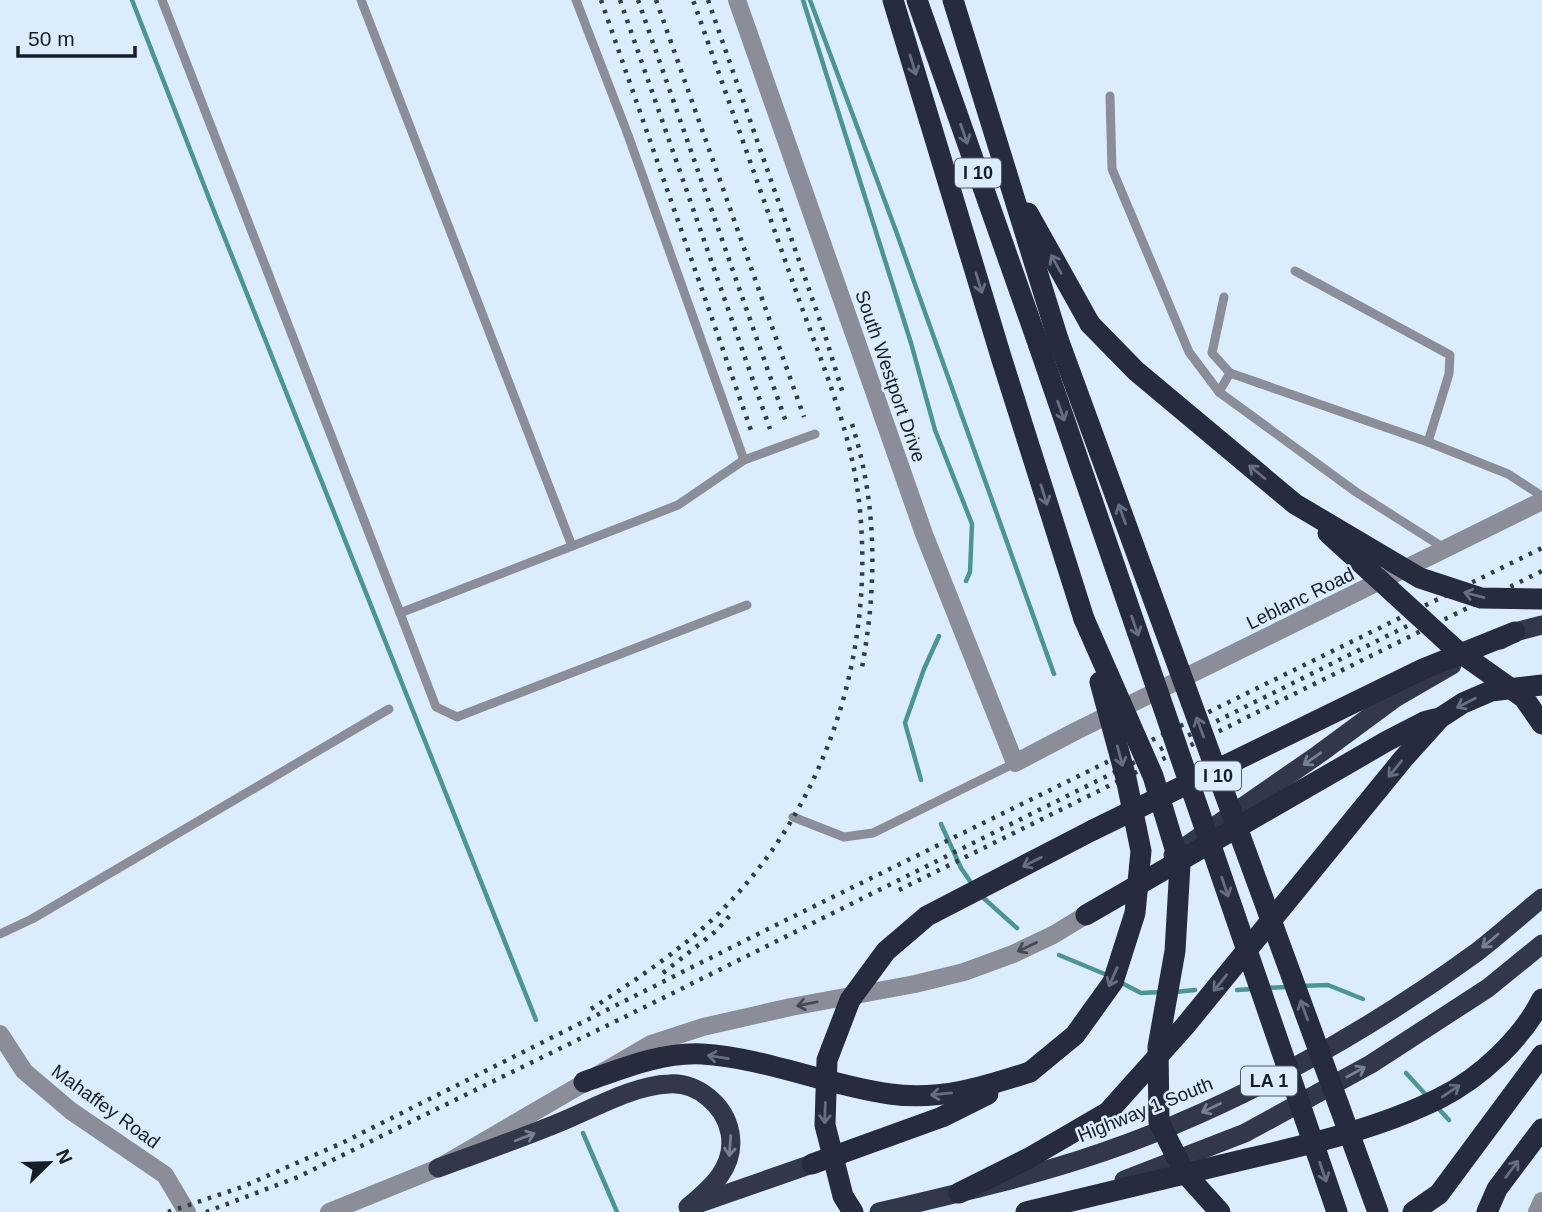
<svg xmlns="http://www.w3.org/2000/svg" width="1542" height="1212" font-family="Arial,sans-serif">
  <rect width="100%" height="100%" fill="#dbedfd"/>
  <g fill="none" stroke-linecap="round" stroke-linejoin="round">
    <g stroke="#4c9591" stroke-width="4.5">
      <path d="M132,0L214,211L536,1020"/>
      <path d="M803,0L911,343L935,430L972,524L970,572L966,581"/>
      <path d="M810,0L896,231L1054,674"/>
      <path d="M921,780L905,723L924,669L939,636"/>
      <path d="M941,824L961,868L972,884"/>
      <path d="M979,894L1017,928"/>
      <path d="M1059,955L1107,975"/>
      <path d="M1118,981L1141,993L1162,992"/>
      <path d="M1300,986L1328,985L1363,999"/>
      <path d="M1265,988L1288,987"/>
      <path d="M1237,990L1253,989"/>
      <path d="M1175,992L1195,990"/>
      <path d="M1406,1073L1427,1096"/>
      <path d="M1435,1105L1449,1120"/>
      <path d="M583,1133L617,1212"/>
    </g>
    <g stroke="#8b8e99" stroke-width="9">
      <path d="M162,0L400,613L678,505L744,460L815,434"/>
      <path d="M361,0L572,546"/>
      <path d="M576,0L628,135L744,460"/>
      <path d="M1110,96L1112,169L1189,352L1219,392L1356,492L1444,548"/>
      <path d="M1295,271L1450,355L1449,374L1428,442"/>
      <path d="M1224,297L1212,353L1230,373L1428,442L1508,474L1542,496"/>
      <path d="M1219,392L1230,373"/>
      <path d="M400,613L436,707L457,717L747,605"/>
      <path d="M793,817L844,837L873,833L1015,763"/>
      <path d="M0,934L32,919L389,709"/>
    </g>
    <g stroke="#8b8e99" stroke-width="18">
      <path d="M737,0L924,534L1015,763L1076,731L1542,501"/>
      <path d="M0,1034L24,1071L71,1111L165,1175L187,1212"/>
      <path d="M329,1212L438,1168L651,1044L703,1027L791,1007L915,984L964,972L1013,954L1053,935L1086,915"/>
      <path d="M1537,1212L1542,1201"/>
    </g>
    <g stroke="#32384a" stroke-width="19">
      <path d="M1500,640L1515,632L1542,625"/>
      <path d="M1173,855L1319,754L1395,698L1452,665"/>
      <path d="M438,1168C480,1153 522,1138 563,1121C594,1108 635,1085 669,1084C697,1082 725,1105 730,1133C736,1167 711,1188 688,1207"/>
      <path d="M1124,1180L1245,1133L1371,1064L1488,988L1542,944"/>
      <path d="M700,1203L812,1164"/>
      <path d="M879,1212C946,1196 1013,1181 1079,1160C1218,1116 1359,1038 1477,952C1499,935 1520,916 1542,898"/>
    </g>
    <g stroke="#262b3e" stroke-width="21">
      <path d="M893,0L1002,360L1084,619"/>
      <path d="M917,0L1039,346"/>
      <path d="M953,0L1058,339"/>
      <path d="M1028,213L1090,324"/>
      <path d="M1093,830L1423,669L1515,632"/>
      <path d="M1086,915L1387,741L1424,722L1435,719"/>
      <path d="M584,1082C621,1069 661,1052 702,1054C766,1058 827,1085 890,1094C939,1101 984,1087 1030,1072"/>
      <path d="M812,1164L942,1117L988,1094"/>
      <path d="M959,1193L1029,1158L1108,1112L1185,1026L1403,759L1440,718L1463,703L1491,691L1542,685"/>
      <path d="M1026,1212C1097,1195 1167,1178 1238,1161C1306,1145 1378,1129 1440,1098C1480,1078 1522,1039 1542,999"/>
      <path d="M1413,1212L1439,1194L1542,1055"/>
      <path d="M1487,1212L1497,1189L1542,1129"/>
    </g>
    <g stroke="#333d46" stroke-width="4.5" stroke-dasharray="3.5 7" stroke-linecap="butt">
      <path d="M601,0L753,436"/>
      <path d="M620,0L770,429"/>
      <path d="M638,0L786,422"/>
      <path d="M656,0L804,417"/>
      <path d="M708,0L825,335L844,397"/>
      <path d="M852,424C878,507 877,588 861,673"/>
      <path d="M899,890L1542,571"/>
      <path d="M663,973L716,931L734,911"/>
      <path d="M591,1009C634,981 677,953 715,917C828,808 878,647 858,493C849,426 821,361 798,297C763,198 728,99 693,0"/>
      <path d="M168,1212L242,1187L342,1143L778,924L1542,548"/>
      <path d="M206,1212L298,1177L657,1001L1429,615"/>
    </g>
    <g stroke="#262b3e" stroke-width="21">
      <path d="M1090,324L1136,371L1295,504L1420,578L1481,598L1542,599"/>
      <path d="M1058,339L1378,1212"/>
      <path d="M1039,346L1337,1212"/>
      <path d="M1328,533L1455,649L1524,698L1542,724"/>
      <path d="M1084,619L1153,776L1180,865L1175,951L1158,1047L1159,1122L1184,1172L1220,1212"/>
      <path d="M1030,1072L1075,1035L1113,982L1135,913L1141,851L1126,778L1100,682"/>
      <path d="M853,1212L843,1196L825,1125L827,1060L850,1000L886,951L927,916L1093,830"/>
    </g>
  </g>
  <defs><path id="oneway-shaft" d="M-6 0H5M1.5-3L5.5 0L1.5 3" fill="none" stroke-width="1.6" stroke-linecap="round" stroke-linejoin="round" transform="scale(1.75)"/></defs>
  <g stroke="#656f81">
    <use href="#oneway-shaft" transform="translate(913 65) rotate(73)"/>
    <use href="#oneway-shaft" transform="translate(964 134) rotate(71)"/>
    <use href="#oneway-shaft" transform="translate(1056 264) rotate(-119)"/>
    <use href="#oneway-shaft" transform="translate(979 283) rotate(73)"/>
    <use href="#oneway-shaft" transform="translate(1061 411) rotate(71)"/>
    <use href="#oneway-shaft" transform="translate(1257 472) rotate(-140)"/>
    <use href="#oneway-shaft" transform="translate(1044 495) rotate(73)"/>
    <use href="#oneway-shaft" transform="translate(1122 514) rotate(-110)"/>
    <use href="#oneway-shaft" transform="translate(1474 595) rotate(-165)"/>
    <use href="#oneway-shaft" transform="translate(1135 626) rotate(71)"/>
    <use href="#oneway-shaft" transform="translate(1466 703) rotate(153)"/>
    <use href="#oneway-shaft" transform="translate(1200 727) rotate(-110)"/>
    <use href="#oneway-shaft" transform="translate(1120 756) rotate(75)"/>
    <use href="#oneway-shaft" transform="translate(1395 769) rotate(129)"/>
    <use href="#oneway-shaft" transform="translate(1032 862) rotate(153)"/>
    <use href="#oneway-shaft" transform="translate(1225 887) rotate(71)"/>
    <use href="#oneway-shaft" transform="translate(1113 977) rotate(114)"/>
    <use href="#oneway-shaft" transform="translate(1220 983) rotate(129)"/>
    <use href="#oneway-shaft" transform="translate(1304 1010) rotate(-110)"/>
    <use href="#oneway-shaft" transform="translate(718 1057) rotate(-171)"/>
    <use href="#oneway-shaft" transform="translate(1451 1091) rotate(-34)"/>
    <use href="#oneway-shaft" transform="translate(941 1094) rotate(174)"/>
    <use href="#oneway-shaft" transform="translate(825 1113) rotate(92)"/>
    <use href="#oneway-shaft" transform="translate(1512 1169) rotate(-53)"/>
    <use href="#oneway-shaft" transform="translate(1323 1172) rotate(71)"/>
  </g>
  <g stroke="#768092">
    <use href="#oneway-shaft" transform="translate(1312 759) rotate(145)"/>
    <use href="#oneway-shaft" transform="translate(1490 941) rotate(140)"/>
    <use href="#oneway-shaft" transform="translate(1356 1072) rotate(-29)"/>
    <use href="#oneway-shaft" transform="translate(1211 1108) rotate(155)"/>
    <use href="#oneway-shaft" transform="translate(525 1137) rotate(-21)"/>
    <use href="#oneway-shaft" transform="translate(730 1146) rotate(94)"/>
  </g>
  <g stroke="#444a53">
    <use href="#oneway-shaft" transform="translate(1027 947) rotate(155)"/>
    <use href="#oneway-shaft" transform="translate(807 1004) rotate(169)"/>
  </g>
  <g text-anchor="middle" stroke-width="5" stroke-linejoin="round" paint-order="stroke">
    <g fill="#dbedfd" stroke="#505b66" stroke-width="2">
      <rect x="955" y="158.5" width="46" height="29" rx="5"/>
      <rect x="1195" y="761.5" width="46" height="29" rx="5"/>
      <rect x="1241" y="1066.5" width="56" height="29" rx="5"/>
    </g>
    <g font-size="18" font-weight="bold" fill="#151d25">
      <text x="978" y="179">I 10</text>
      <text x="1218" y="782">I 10</text>
      <text x="1269" y="1087">LA 1</text>
    </g>
    <g font-size="19" fill="#151d25" stroke="#dbedfd">
      <text transform="translate(891 376) rotate(71)" y="7">South Westport Drive</text>
      <text transform="translate(1300 598) rotate(-26)" y="7">Leblanc Road</text>
      <text transform="translate(106 1106) rotate(36)" y="7">Mahaffey Road</text>
      <text transform="translate(1145 1109) rotate(-22)" y="7">Highway 1 South</text>
    </g>
  </g>
  <g transform="translate(49 1163) rotate(67)" stroke="#dbedfd" stroke-width="5" paint-order="stroke">
  <path d="M0-5L12 26L0 18L-12 26Z" fill="#151d25"/>
  <text y="-10" font-size="19" font-weight="bold" text-anchor="middle" fill="#151d25">N</text>
  </g>
  <path d="M18 46v10h117v-10" fill="none" stroke="#151d25" stroke-width="3.5"/>
  <text x="28" y="46" font-size="21" fill="#151d25" stroke="#dbedfd" stroke-width="5" paint-order="stroke">50 m</text>
</svg>
